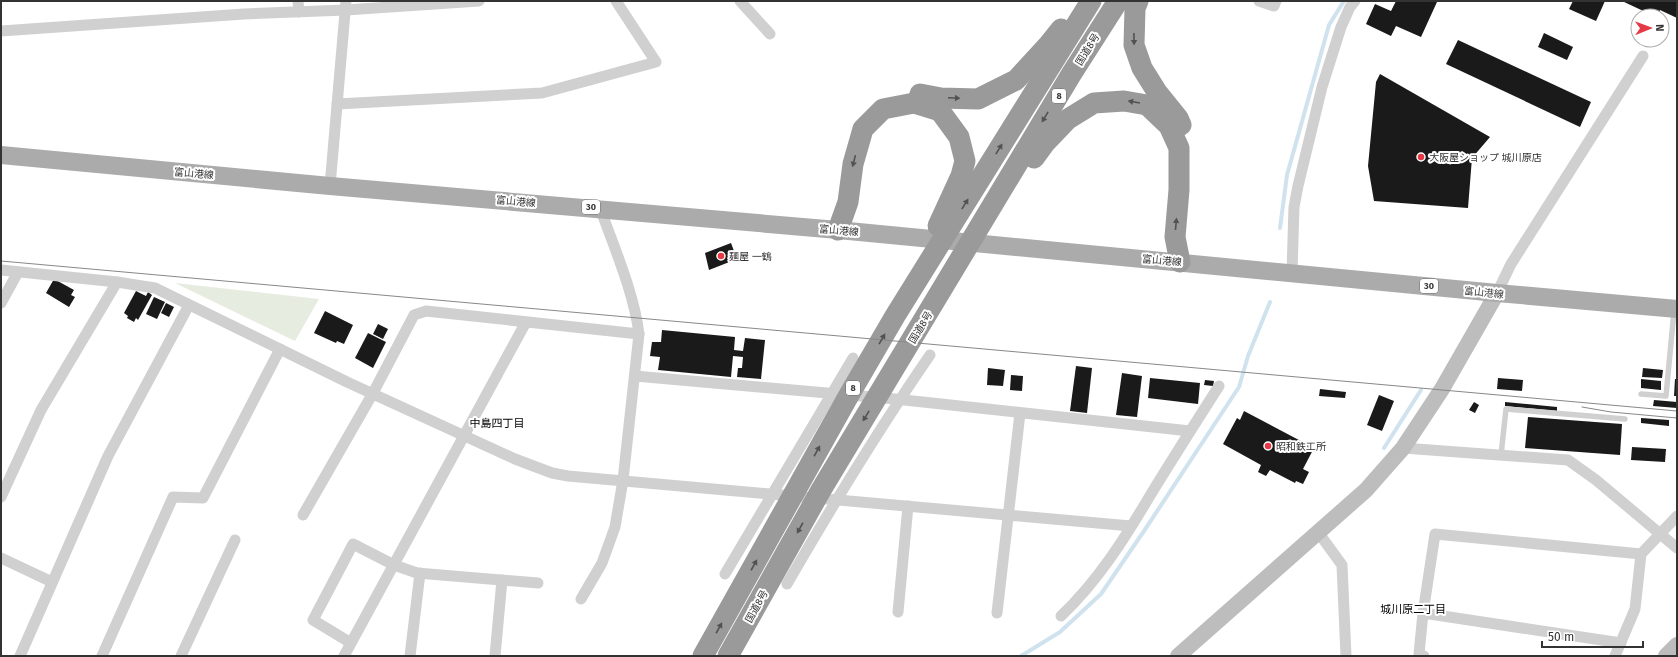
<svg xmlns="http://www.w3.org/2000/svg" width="1678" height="657" font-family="'Fira Sans','Noto Sans JP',sans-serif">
  <rect width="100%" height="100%" fill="#fff"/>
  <path fill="#e6ecdf" d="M175,283L319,299L295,341Z"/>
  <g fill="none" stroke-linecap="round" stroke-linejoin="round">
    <g stroke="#cfe2ee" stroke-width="4">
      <path d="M1280,228L1287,175L1329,25L1344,1"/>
      <path d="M1384,448L1421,390"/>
      <path d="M1021,656L1060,632L1101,594L1144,531L1239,387L1248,356L1270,302"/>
    </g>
  </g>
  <g fill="#1a1a1a">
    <path d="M1396,1H1434L1437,2L1421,37L1396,26L1391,36L1366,24L1375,4L1391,11Z"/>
    <path d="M1573,1H1605L1596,21L1569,9Z"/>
    <path d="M1622,1H1677V18L1660,10L1657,16H1654Z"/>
    <path d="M1544,33L1573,47L1567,60L1538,47Z"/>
    <path d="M1458,40L1591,102L1580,127L1446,64Z"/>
    <path d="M1380,74L1490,137L1472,158L1468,208L1374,201L1368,166L1376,82Z"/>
    <path d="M731,243L737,259L709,270L705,253Z"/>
    <path d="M54,279L74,290L71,295L75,297L69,307L46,293Z"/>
    <path d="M136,291L146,296L148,292L152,295L138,320L136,318L134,322L127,318L128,316L124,313Z"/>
    <path d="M154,297L165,302L157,319L146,314Z"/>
    <path d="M166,303L174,307L169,317L161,313Z"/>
    <path d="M325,311L353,325L344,344L337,341L336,343L314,333Z"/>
    <path d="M378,324L388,329L383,339L373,334Z"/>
    <path d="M662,330L735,337L734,350L743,351L745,338L765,340L761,379L737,377L738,368H742L743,357L733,356L731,377L658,370L660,357L650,356L652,342H661Z"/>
    <path d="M368,333L386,342L373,368L355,358Z"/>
    <path d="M1076,366L1092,368L1087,413L1070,411Z"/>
    <path d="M988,368L1005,370L1003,386L987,385Z"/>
    <path d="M1643,368L1663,370L1662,378L1642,377Z"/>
    <path d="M1122,373L1142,376L1137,417L1116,415Z"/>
    <path d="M1011,375L1023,376L1022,391L1010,390Z"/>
    <path d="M1150,378L1200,383L1198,404L1148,398Z"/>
    <path d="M1498,378L1523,380L1522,391L1497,389Z"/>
    <path d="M1641,379L1661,381V390L1641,388Z"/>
    <path d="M1675,379H1677V396H1674Z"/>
    <path d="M1205,380L1214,381L1213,386L1204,385Z"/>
    <path d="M1320,389L1346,392L1345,398L1319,396Z"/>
    <path d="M1379,395L1394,401L1382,431L1367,425Z"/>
    <path d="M1654,400L1677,402V408L1653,406Z"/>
    <path d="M1474,402L1479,405L1475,413L1469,410Z"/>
    <path d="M1505,402L1557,407V411L1505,406Z"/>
    <path d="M1244,411L1314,448L1303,469L1309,472L1303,484L1296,481L1295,483L1270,470L1266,476L1258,472L1261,465L1223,444L1237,418L1240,420Z"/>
    <path d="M1528,417L1622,424L1620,455L1525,448Z"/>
    <path d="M1641,418L1669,420V426L1641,423Z"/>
    <path d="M1632,447L1666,449L1665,462L1631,460Z"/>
  </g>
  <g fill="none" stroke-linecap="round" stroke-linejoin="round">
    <g stroke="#d0d0d0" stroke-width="5.5">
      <path d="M1641,394L1666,396L1674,311"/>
      <path d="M1501,455L1506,409L1625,419"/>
    </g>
    <g stroke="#d0d0d0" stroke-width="11">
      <path d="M298,1L299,12"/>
      <path d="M740,1L770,34"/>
      <path d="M1259,1L1274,6L1276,1"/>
      <path d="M1,31L244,14L346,10L479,1"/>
      <path d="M337,104L542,93L656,62L616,1"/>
      <path d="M330,186L346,1"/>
      <path d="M1,270L117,282L155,288L347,382L515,459L552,473L568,476L1131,526"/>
      <path d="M1292,273L1294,207L1298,186L1322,87L1341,27L1350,7L1355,1"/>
      <path d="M1497,293L1511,264L1643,56"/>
      <path d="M1,303L18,272"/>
      <path d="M635,376L895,399L1190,431"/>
      <path d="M1403,448L1568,460L1596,480L1677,548"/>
      <path d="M1,497L41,410L117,282"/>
      <path d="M303,515L373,393L414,315L426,311L639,334"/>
      <path d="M1318,532L1342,565L1346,656"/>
      <path d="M1,558L52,582"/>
      <path d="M725,574L853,358"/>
      <path d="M787,584C832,506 879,429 930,355"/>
      <path d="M581,599L602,563L615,527L623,480L639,334C634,293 614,247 600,208"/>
      <path d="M898,612L908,506"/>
      <path d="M997,613L1020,413"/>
      <path d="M1423,613L1621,643"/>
      <path d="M1061,616C1098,581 1125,538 1151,494C1173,458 1196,422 1219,386"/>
      <path d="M351,643L313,620L353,544L394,565L417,573L538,583"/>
      <path d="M20,656L108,456L189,305"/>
      <path d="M102,656L173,497L203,498L280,349"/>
      <path d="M181,656L235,540"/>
      <path d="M344,656L526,322"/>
      <path d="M410,656L420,573"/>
      <path d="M495,656L502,580"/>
      <path d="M1424,656L1419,654L1423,613L1435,534L1641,554"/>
      <path d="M1615,656L1635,609L1641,554L1677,516"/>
    </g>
    <g stroke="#bdbdbd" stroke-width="16">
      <path d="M1178,656L1366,490L1403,448L1442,389L1497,293"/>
      <path d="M1666,656L1677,645"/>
    </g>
    <path stroke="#ababab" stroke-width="18" d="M1,155L330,186L838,230L1497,293L1677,309"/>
    <g stroke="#9a9a9a" stroke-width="21">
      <path d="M1138,1L1135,8L1134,45L1142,68L1157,92L1178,118L1181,125"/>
      <path d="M920,94L941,98L978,99L1016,80L1049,44L1061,29"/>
      <path d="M1034,158L1045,143L1068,119L1094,103L1124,101L1147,105L1169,126L1179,148V190L1175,237L1180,262"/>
      <path d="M838,230L848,202L853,164L863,129L883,109L914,103L940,111L959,137L965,161L961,176L938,226"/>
      <path d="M703,656L849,395L895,316L1091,1"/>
      <path d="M728,656L821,490L1072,73L1118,1"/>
    </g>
    <g stroke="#888" stroke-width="1">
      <path d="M1,261L1677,411"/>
      <path d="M1582,407L1611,412L1677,418"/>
    </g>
  </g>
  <defs><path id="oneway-solid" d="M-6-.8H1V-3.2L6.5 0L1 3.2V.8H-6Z"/></defs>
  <g fill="#525252">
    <use href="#oneway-solid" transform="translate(1134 39) rotate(89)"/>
    <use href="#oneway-solid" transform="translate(954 98) rotate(2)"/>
    <use href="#oneway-solid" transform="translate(1134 102) rotate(-170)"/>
    <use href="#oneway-solid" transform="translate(1045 117) rotate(121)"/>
    <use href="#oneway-solid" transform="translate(999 149) rotate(-58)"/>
    <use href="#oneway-solid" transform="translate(854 161) rotate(104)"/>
    <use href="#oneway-solid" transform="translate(965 204) rotate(-58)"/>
    <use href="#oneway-solid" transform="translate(1176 224) rotate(-85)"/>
    <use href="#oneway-solid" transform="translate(882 339) rotate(-60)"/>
    <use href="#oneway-solid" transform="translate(866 416) rotate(121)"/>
    <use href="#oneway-solid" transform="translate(817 451) rotate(-61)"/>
    <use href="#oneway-solid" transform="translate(800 528) rotate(119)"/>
    <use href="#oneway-solid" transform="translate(754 565) rotate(-61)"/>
    <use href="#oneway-solid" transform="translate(719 628) rotate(-61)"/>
  </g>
  <g fill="#e63946" stroke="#fff" stroke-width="1.5">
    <circle cx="1421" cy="157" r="4"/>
    <circle cx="721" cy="256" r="4"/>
    <circle cx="1268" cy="446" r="4"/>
  </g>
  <g text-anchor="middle" stroke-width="4" stroke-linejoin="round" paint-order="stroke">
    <g fill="#fff" stroke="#707070" stroke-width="1">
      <rect x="1052" y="89" width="14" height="14" rx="3"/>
      <rect x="582" y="200" width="18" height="14" rx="3"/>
      <rect x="1420" y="279" width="18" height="14" rx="3"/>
      <rect x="846" y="381" width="14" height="14" rx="3"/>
    </g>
    <g font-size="9" font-weight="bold" fill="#333">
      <text x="1059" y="99">8</text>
      <text x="591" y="210">30</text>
      <text x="1429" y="289">30</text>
      <text x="853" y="391">8</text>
    </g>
    <g font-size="10" fill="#333" stroke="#fff">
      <text transform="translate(1087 49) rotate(-58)" y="4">国道8号</text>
      <text transform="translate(194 173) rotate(5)" y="4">富山港線</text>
      <text transform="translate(516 201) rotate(5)" y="4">富山港線</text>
      <text transform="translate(839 230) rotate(5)" y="4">富山港線</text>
      <text transform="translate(1162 260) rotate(5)" y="4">富山港線</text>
      <text transform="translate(1484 292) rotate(6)" y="4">富山港線</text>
      <text transform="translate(920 327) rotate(-59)" y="4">国道8号</text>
      <text transform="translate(756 606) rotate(-61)" y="4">国道8号</text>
    </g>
    <g font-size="10" fill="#333" stroke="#fff" text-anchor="start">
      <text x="1429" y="161">大阪屋ショップ 城川原店</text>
      <text x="729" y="260">麺屋 一鶴</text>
      <text x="1276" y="450">昭和鉄工所</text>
    </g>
    <g font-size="11" fill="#000" stroke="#fff">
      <text x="497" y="427">中島四丁目</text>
      <text x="1413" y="613">城川原二丁目</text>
    </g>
  </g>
  <rect width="1678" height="657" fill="none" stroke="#333333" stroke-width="4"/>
  <g transform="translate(1650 28) rotate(89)"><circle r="19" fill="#ffffff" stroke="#adadad"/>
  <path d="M0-3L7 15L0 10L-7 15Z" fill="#e63946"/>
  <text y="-6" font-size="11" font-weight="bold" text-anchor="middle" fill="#333333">N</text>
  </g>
  <path d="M1542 641v6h101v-6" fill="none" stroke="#333333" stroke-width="2"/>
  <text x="1548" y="641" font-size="12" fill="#333333" stroke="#ffffff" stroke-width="3" paint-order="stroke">50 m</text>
</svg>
